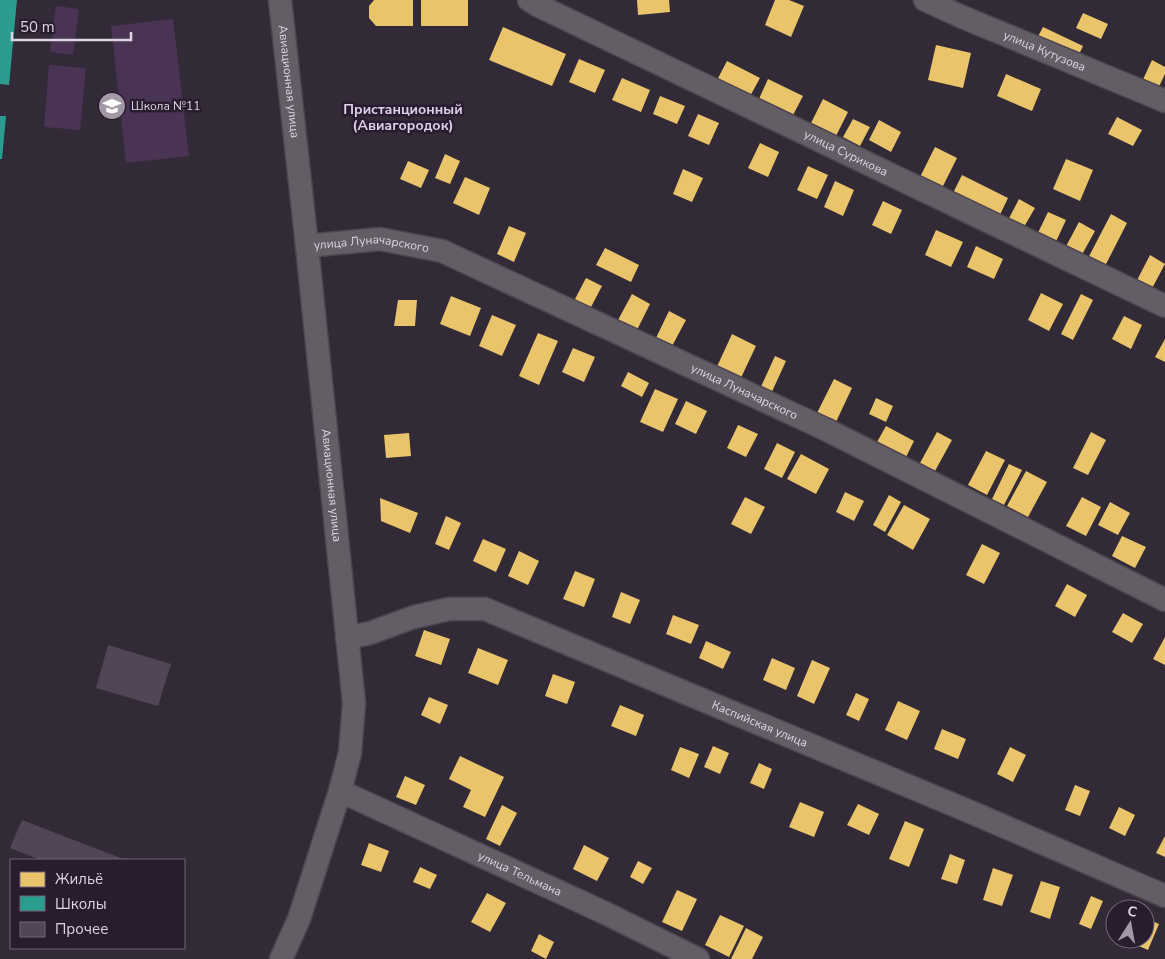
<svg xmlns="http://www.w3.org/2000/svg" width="1165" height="959" font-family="'Nunito Sans',sans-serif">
  <rect width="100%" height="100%" fill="#322a36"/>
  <g fill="#493553">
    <path d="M56,6L79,9L73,55L50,52Z"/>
    <path d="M173,19L189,156L126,163L111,26Z"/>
    <path d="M49,65L86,68L80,130L44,127Z"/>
  </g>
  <g fill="#e9c46a">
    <path d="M374,0H413V26H376L369,18V6Z"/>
    <rect x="421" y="0" width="47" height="26"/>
    <path d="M637,0H669L670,12L638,15Z"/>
    <path d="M775,0H789L804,6L791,37L765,25Z"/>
    <path d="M1083,13L1108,24L1101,39L1076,28Z"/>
    <path d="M503,27L566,54L552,86L489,60Z"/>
    <path d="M1043,27L1083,46L1075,63L1034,44Z"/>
    <path d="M936,45L971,53L963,88L928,80Z"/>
    <path d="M579,59L605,70L595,93L569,82Z"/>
    <path d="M1152,60L1165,67V74L1156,93L1140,86Z"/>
    <path d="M727,61L760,78L748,100L716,82Z"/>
    <path d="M1006,74L1041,89L1032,111L997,96Z"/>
    <path d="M622,78L650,90L641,112L612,100Z"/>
    <path d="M768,79L803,96L792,117L758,101Z"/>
    <path d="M660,96L685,106L677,124L653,114Z"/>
    <path d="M823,99L848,112L836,136L811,123Z"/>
    <path d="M698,114L719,123L709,145L688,136Z"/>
    <path d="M1117,117L1142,130L1133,146L1108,134Z"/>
    <path d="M853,119L870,127L860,146L843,137Z"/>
    <path d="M879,120L901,132L891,152L869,140Z"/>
    <path d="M760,143L779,152L768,177L748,168Z"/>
    <path d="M935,147L957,158L940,192L918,181Z"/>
    <path d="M445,154L460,161L450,184L435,178Z"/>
    <path d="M1066,159L1093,170L1080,201L1053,189Z"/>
    <path d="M408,161L429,170L421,188L400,179Z"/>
    <path d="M808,166L828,175L817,199L797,190Z"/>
    <path d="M683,169L703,178L692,202L673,194Z"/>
    <path d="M962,175L1008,198L997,221L950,199Z"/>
    <path d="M465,177L490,188L479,215L453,203Z"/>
    <path d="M835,181L854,190L843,216L824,207Z"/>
    <path d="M1019,199L1035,208L1021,232L1006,224Z"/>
    <path d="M883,201L902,210L891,234L872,225Z"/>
    <path d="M1048,212L1066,220L1053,248L1035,239Z"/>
    <path d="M1111,214L1127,223L1103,270L1086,262Z"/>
    <path d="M1079,222L1095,231L1079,260L1063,252Z"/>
    <path d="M509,226L526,233L514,262L497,254Z"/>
    <path d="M936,230L963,242L951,267L925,255Z"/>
    <path d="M976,246L1003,259L994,279L967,267Z"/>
    <path d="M605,248L639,265L631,282L596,265Z"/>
    <path d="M1150,255L1165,264L1149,294L1134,286Z"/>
    <path d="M586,278L602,286L590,309L574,301Z"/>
    <path d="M1041,293L1063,304L1049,331L1028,320Z"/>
    <path d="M632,294L650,304L637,330L618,320Z"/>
    <path d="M1081,294L1093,300L1073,340L1061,334Z"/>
    <path d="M451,296L481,308L470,336L440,324Z"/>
    <path d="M398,300H417L415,326H394Z"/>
    <path d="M669,311L686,320L671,348L655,340Z"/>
    <path d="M492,315L516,325L502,356L479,346Z"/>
    <path d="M1124,316L1142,325L1131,349L1112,339Z"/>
    <path d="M538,333L558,341L539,385L519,376Z"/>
    <path d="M732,334L756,346L739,382L715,371Z"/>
    <path d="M1165,339V362L1155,357Z"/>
    <path d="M573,348L595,357L584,382L562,372Z"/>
    <path d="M775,356L786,361L770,396L759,391Z"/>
    <path d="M628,372L649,383L642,397L621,386Z"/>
    <path d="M834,379L852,388L835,424L816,415Z"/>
    <path d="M655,389L678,399L663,432L640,422Z"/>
    <path d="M876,398L893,406L886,422L869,414Z"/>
    <path d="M686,401L707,411L696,434L675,424Z"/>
    <path d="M738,425L758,434L746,457L727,448Z"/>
    <path d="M886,426L914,441L906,457L877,442Z"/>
    <path d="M937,432L952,440L935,471L920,463Z"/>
    <path d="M1091,432L1106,440L1088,475L1073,468Z"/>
    <path d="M409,433L411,456L386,458L384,435Z"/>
    <path d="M777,443L795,452L782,478L764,469Z"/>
    <path d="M986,451L1005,460L987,495L968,485Z"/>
    <path d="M801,454L829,469L816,494L787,479Z"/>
    <path d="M1009,464L1022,470L1004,505L992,499Z"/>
    <path d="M1026,471L1047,482L1028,517L1007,506Z"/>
    <path d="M845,492L864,501L854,521L836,512Z"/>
    <path d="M889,495L901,502L885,532L873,525Z"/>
    <path d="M745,497L765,507L751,534L731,524Z"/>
    <path d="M1082,497L1101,507L1086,536L1066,526Z"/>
    <path d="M380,498L418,513L410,533L381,521Z"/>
    <path d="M1110,502L1130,513L1118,535L1098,525Z"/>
    <path d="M904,505L930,519L913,550L887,535Z"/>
    <path d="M446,516L461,523L449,550L435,544Z"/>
    <path d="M1122,536L1146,547L1135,568L1112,556Z"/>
    <path d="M483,539L506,549L496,572L473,561Z"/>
    <path d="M982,544L1000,553L984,584L966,575Z"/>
    <path d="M519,551L539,561L528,585L508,576Z"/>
    <path d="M575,571L595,579L584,607L563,599Z"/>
    <path d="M1067,584L1087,595L1075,617L1055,606Z"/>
    <path d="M621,592L640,600L630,624L612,617Z"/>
    <path d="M1123,613L1143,624L1132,643L1112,632Z"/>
    <path d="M673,615L699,625L691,644L666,634Z"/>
    <path d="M424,630L450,639L441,665L415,656Z"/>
    <path d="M1165,637V665L1153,659Z"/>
    <path d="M706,641L731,652L723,669L699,658Z"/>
    <path d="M478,648L508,660L498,685L468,673Z"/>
    <path d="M772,658L795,668L786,690L763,680Z"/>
    <path d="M812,660L830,668L814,704L797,696Z"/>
    <path d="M553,674L575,682L567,704L545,696Z"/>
    <path d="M856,693L869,699L859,721L846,715Z"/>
    <path d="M429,697L448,705L440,724L421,715Z"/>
    <path d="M898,701L920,711L907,740L885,730Z"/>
    <path d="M620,705L644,715L636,736L611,726Z"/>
    <path d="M942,729L966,739L958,759L934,749Z"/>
    <path d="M713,746L729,753L720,774L704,767Z"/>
    <path d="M680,747L699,754L689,778L671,770Z"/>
    <path d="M1010,747L1026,755L1013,782L997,774Z"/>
    <path d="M460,756L504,777L485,817L463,807L471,790L449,779Z"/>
    <path d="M759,763L772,769L764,789L750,783Z"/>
    <path d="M405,776L425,785L416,805L396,797Z"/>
    <path d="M1075,785L1090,791L1080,816L1065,810Z"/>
    <path d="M800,802L824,812L814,837L789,827Z"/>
    <path d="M858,804L879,814L869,835L847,825Z"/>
    <path d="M502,805L517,813L500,846L486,839Z"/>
    <path d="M1119,807L1135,815L1125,836L1109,828Z"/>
    <path d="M905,821L924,829L909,867L889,859Z"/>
    <path d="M1165,836V857L1156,853Z"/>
    <path d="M369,843L389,851L381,872L361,865Z"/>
    <path d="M584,845L609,858L597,881L573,869Z"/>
    <path d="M950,854L965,860L957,884L941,879Z"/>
    <path d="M638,861L652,868L643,884L630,877Z"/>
    <path d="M420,867L437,875L430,889L413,882Z"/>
    <path d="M993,868L1013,875L1002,906L983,900Z"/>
    <path d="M1041,881L1060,887L1050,919L1030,912Z"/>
    <path d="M677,890L697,899L682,931L662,922Z"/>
    <path d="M487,893L506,903L490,932L471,922Z"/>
    <path d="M1091,896L1103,901L1091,929L1079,924Z"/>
    <path d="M720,915L744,926L729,957L705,945Z"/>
    <path d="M1145,918L1159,924L1148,950L1123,939H1145Z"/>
    <path d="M746,928L763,937L752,959H731Z"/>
    <path d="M539,934L554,942L546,959L531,951Z"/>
  </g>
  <g fill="#2a9d8f">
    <path d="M0,0H17L9,85L0,84Z"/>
    <path d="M0,116H6L2,159H0Z"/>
  </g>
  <g fill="#504655">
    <path d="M108,645L171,664L158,706L96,688Z"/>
    <path d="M22,820L126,860H41L10,848Z"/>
  </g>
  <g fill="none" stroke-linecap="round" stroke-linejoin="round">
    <g stroke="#4d4650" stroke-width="25">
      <g id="minor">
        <path id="s1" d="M280,0L307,246L354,703L350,753L340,791L299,919L281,959"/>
        <path id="s2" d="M529,0L537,5L1165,306"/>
        <path id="s3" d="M925,0L960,16L1165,101"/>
        <path id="s4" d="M307,246L380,239L442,251L825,429L1165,600"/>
        <path id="s5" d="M347,638L370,633L414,617L449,609H485L973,813L1165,896"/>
        <path id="s6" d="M340,791L603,912L698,959"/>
      </g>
    </g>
    <use href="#minor" stroke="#635d66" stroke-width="22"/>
  </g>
  <defs>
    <g id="school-disc" transform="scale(1.4375)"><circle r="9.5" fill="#a299a6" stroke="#291c2f"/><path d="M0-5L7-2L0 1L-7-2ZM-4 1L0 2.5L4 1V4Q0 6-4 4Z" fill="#fff"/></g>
  </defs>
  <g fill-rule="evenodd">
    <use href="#school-disc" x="112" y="106"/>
  </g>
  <g text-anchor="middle" stroke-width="5" stroke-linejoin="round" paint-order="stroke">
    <g font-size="12" fill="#ded5e2" stroke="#291c2f">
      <text dy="4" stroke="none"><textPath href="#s3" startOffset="130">улица Кутузова</textPath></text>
      <text dy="4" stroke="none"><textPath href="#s1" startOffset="82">Авиационная улица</textPath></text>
      <text dy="4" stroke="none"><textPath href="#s2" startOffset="352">улица Сурикова</textPath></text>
      <text dy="4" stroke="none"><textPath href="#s4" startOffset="65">улица Луначарского</textPath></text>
      <text dy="4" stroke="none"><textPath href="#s4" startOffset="470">улица Луначарского</textPath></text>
      <text dy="4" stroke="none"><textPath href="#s1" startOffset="488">Авиационная улица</textPath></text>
      <text dy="4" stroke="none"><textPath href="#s5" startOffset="440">Каспийская улица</textPath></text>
      <text dy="4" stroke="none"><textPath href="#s6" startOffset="198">улица Тельмана</textPath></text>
    </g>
    <g font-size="12" fill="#ded5e2" stroke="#291c2f" text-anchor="start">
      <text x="131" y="110">Школа №11</text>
    </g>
    <g font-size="14" font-weight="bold" fill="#e0cfe9" stroke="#291c2f">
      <text x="403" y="114">Пристанционный<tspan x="403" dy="16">(Авиагородок)</tspan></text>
    </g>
  </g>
  <rect x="10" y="859" width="175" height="90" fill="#291c2f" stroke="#716677"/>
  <rect x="20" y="872" width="25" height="15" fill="#e9c46a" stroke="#716677"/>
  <text x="55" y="884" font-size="15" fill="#ded5e2">Жильё</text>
  <rect x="20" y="896" width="25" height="15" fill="#2a9d8f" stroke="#716677"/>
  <text x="55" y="909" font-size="15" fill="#ded5e2">Школы</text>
  <rect x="20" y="922" width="25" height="15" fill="#504655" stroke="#716677"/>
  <text x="55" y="934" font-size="15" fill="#ded5e2">Прочее</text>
  <g transform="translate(1130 924) rotate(11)"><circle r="24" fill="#291c2f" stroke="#716677"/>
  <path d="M0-4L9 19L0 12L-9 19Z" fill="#a299a6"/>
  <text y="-8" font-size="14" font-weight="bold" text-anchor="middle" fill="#ded5e2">С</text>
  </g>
  <path d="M12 32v8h119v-8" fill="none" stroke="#ded5e2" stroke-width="2.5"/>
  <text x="20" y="32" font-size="15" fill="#ded5e2" stroke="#291c2f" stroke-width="4" paint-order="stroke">50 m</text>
</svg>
